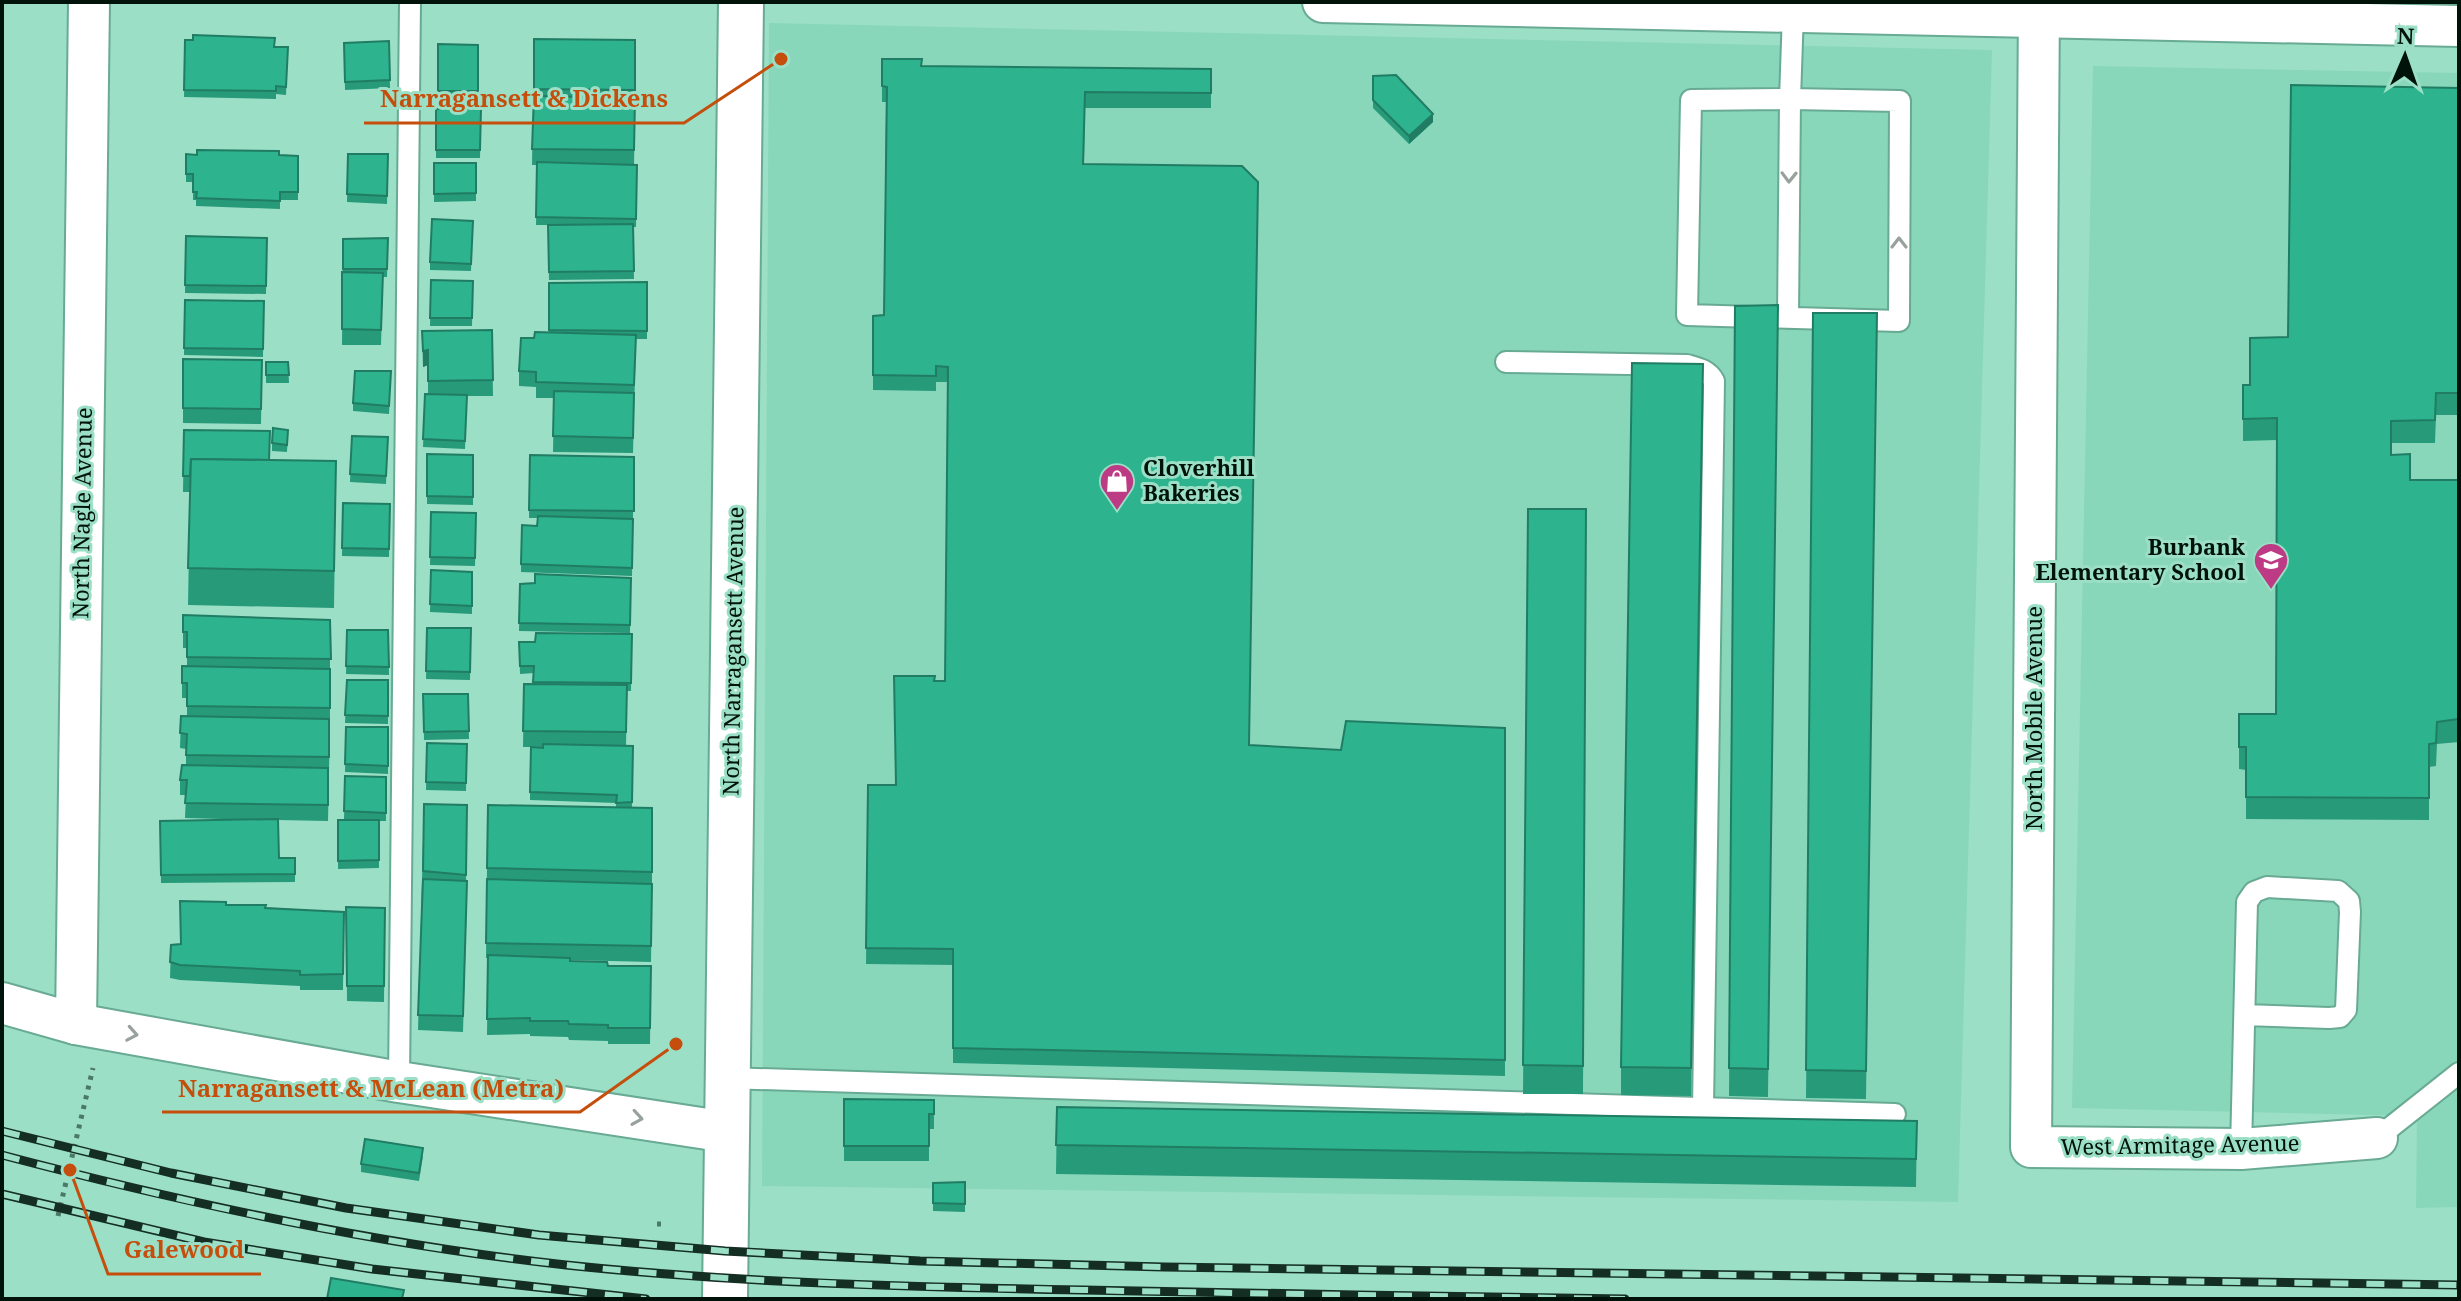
<svg xmlns="http://www.w3.org/2000/svg" width="2461" height="1301" font-family="'Noto Serif',serif">
  <rect width="100%" height="100%" fill="#9bdfc6"/>
  <g fill="#89d7bb">
    <path d="M769,23L1992,50L1958,1202L762,1186Z"/>
    <path d="M2093,66L2459,73V1207L2416,1208L2417,1116L2072,1108Z"/>
  </g>
  <g fill="none" stroke-linecap="round" stroke-linejoin="round">
    <g stroke="#68aa93" stroke-width="24">
      <g id="service">
        <path d="M1788,318L1790,99L1900,101L1899,321L1687,315L1691,100L1790,99L1793,12"/>
        <path d="M1506,362L1687,365C1698,368 1708,370 1714,381L1703,1109"/>
        <path d="M727,1078L1895,1114"/>
        <path d="M399,1082L410,2"/>
        <path d="M2377,1138L2459,1073"/>
        <path d="M2241,1149L2247,902L2254,892L2267,887L2338,891L2349,901L2350,912L2346,1010L2340,1017L2329,1018L2245,1015"/>
      </g>
    </g>
    <g stroke="#68aa93" stroke-width="44">
      <g id="minor">
        <path d="M1323,2L2459,26"/>
        <path d="M2039,2L2031,1147L2241,1149L2377,1138"/>
        <path d="M2,1003L76,1024L399,1082L727,1132"/>
        <path d="M76,1024L89,2"/>
      </g>
    </g>
    <g stroke="#68aa93" stroke-width="48">
      <path id="tertiary" d="M725,1299L741,2"/>
    </g>
    <g stroke="#4c7867" stroke-width="5" stroke-dasharray="4 6" stroke-linecap="butt">
      <path d="M58,1216L93,1068"/>
      <path d="M657,1224H663"/>
    </g>
    <use href="#service" stroke="#fff" stroke-width="20"/>
    <use href="#minor" stroke="#fff" stroke-width="40"/>
    <use href="#tertiary" stroke="#fff" stroke-width="44"/>
    <g stroke="#142e24" stroke-width="9">
      <g id="rail">
        <path d="M2,1131L171,1173L346,1208L539,1235L725,1251L920,1261L1164,1267L2459,1285"/>
        <path d="M2,1155C188,1204 375,1244 566,1265C738,1283 910,1287 1083,1290C1264,1294 1444,1296 1625,1299"/>
        <path d="M2,1194L204,1242L372,1269L646,1299"/>
      </g>
    </g>
    <use href="#rail" stroke="#9bdfc6" stroke-width="6" stroke-dasharray="18" stroke-linecap="butt"/>
  </g>
  <g fill="#279a7a">
    <path d="M534,39L635,40V114L634,165L637,173L636,227H633L634,279L549,280L548,225H536L537,165H532Z"/>
    <path d="M185,40L275,47H288L286,95L276,94V99L184,97Z"/>
    <path d="M389,41L390,88L345,90L344,43Z"/>
    <path d="M438,44L478,45V98L438,99Z"/>
    <path d="M882,59L921,66L1211,69V108H1085L1084,164L1249,745L1341,750L1505,728V1076L953,1063V965L866,964L868,785H895L934,681H945L948,382H936V391L873,390V316L884,315L886,102H882Z"/>
    <path d="M1373,76L1433,122L1409,144L1373,108Z"/>
    <path d="M2459,88V415H2436L2435,443H2391V455L2410,480H2459V742L2437,744L2436,766L2429,767V820L2246,819V770L2239,769V714H2276L2277,440L2243,441V385H2250L2288,337Z"/>
    <path d="M481,108L480,158H436V109Z"/>
    <path d="M186,154L298,156V200H280V209L196,206V200H193V182H186Z"/>
    <path d="M348,154H388L387,204L347,202Z"/>
    <path d="M434,163H476V201L434,202Z"/>
    <path d="M473,221L471,271L430,270V262Z"/>
    <path d="M186,236L267,238L266,294L185,293Z"/>
    <path d="M388,238L387,277H383L381,345H342L343,239Z"/>
    <path d="M431,280L473,281L472,326H430Z"/>
    <path d="M647,282V339H636L633,453L553,452L554,398H536V387L519,386V371L534,338L549,333V283Z"/>
    <path d="M185,300L264,301L263,357L184,355Z"/>
    <path d="M1778,305L1768,1097L1729,1096L1735,306Z"/>
    <path d="M1813,313H1877L1866,1099L1806,1098Z"/>
    <path d="M492,330L493,396H467L465,449L423,447L425,394H428V365L423,367L422,331Z"/>
    <path d="M183,359L262,360L261,424L183,423Z"/>
    <path d="M266,362H288L289,383H266Z"/>
    <path d="M1703,364L1691,1096L1621,1095V1067Z"/>
    <path d="M391,371L389,414L353,411V403Z"/>
    <path d="M184,430L270,460L336,461L334,608L188,605L190,492H183Z"/>
    <path d="M288,430L287,452L272,451V443Z"/>
    <path d="M352,436L388,437L386,484L350,482Z"/>
    <path d="M427,454L473,455V505L427,504Z"/>
    <path d="M530,455L634,457L632,576L521,572V564L537,526V518H529Z"/>
    <path d="M343,503L390,504L389,557L342,556Z"/>
    <path d="M1528,509H1586L1583,1094H1523Z"/>
    <path d="M431,512L476,513L475,566L430,565Z"/>
    <path d="M431,570L472,572V614L430,612Z"/>
    <path d="M631,578L630,633L519,631L520,584Z"/>
    <path d="M183,615L330,620V723L328,821L278,820L279,858H295V882L161,883L160,821L257,820L185,818L186,795H180V780L186,765V749L180,748L181,716H187V698H182V666H187V648H183Z"/>
    <path d="M427,628H471L470,680L426,679Z"/>
    <path d="M347,630H388L389,675L346,674Z"/>
    <path d="M632,634L631,691H627L626,746H633L632,807L652,808V887L651,962L570,960L608,966H651L650,1044H608V1041L569,1040L568,1037L530,1036V1034L487,1035L488,958H486L487,868L616,807V803L530,800V792L543,747H523L524,684H533L534,673L520,674L519,642Z"/>
    <path d="M347,680H388V724L345,723Z"/>
    <path d="M423,694H468L469,739L424,740Z"/>
    <path d="M346,727H388V774L345,772Z"/>
    <path d="M427,743L467,744L466,791L426,790Z"/>
    <path d="M345,776L386,777V821H379V868L338,869V820H376L344,819Z"/>
    <path d="M424,804L467,805L466,881L467,896L463,1032L418,1030Z"/>
    <path d="M226,905L344,912L343,990H300V986L180,980L170,978L171,945L181,944Z"/>
    <path d="M346,907L385,908L384,1002L347,1001Z"/>
    <path d="M844,1099L934,1100V1129H929V1161H844Z"/>
    <path d="M1057,1107L1917,1121L1916,1187L1056,1174Z"/>
    <path d="M423,1156L419,1181L361,1172V1164Z"/>
    <path d="M965,1182V1212L933,1211V1183Z"/>
  </g>
  <g fill="#207d63">
    <path d="M1433,114V122L1409,144V136Z"/>
    <path d="M428,350V365L423,367V351Z"/>
  </g>
  <g fill="#2db38e" stroke="#207d63" stroke-width="2">
    <path d="M193,35L275,38L274,47H288L286,87L276,86V91L184,90L185,40H193Z"/>
    <path d="M534,39L635,40V90L534,89Z"/>
    <path d="M389,41L390,80L345,82L344,43Z"/>
    <path d="M438,44L478,45V91H438Z"/>
    <path d="M882,59H922L921,66L1211,69V93L1085,92L1083,164L1242,166L1258,182L1249,745L1341,750L1346,721L1505,728V1060L953,1048V949L866,948L868,785H896L894,676H935L934,681H945L948,367L936,366V376L873,375V316L884,315L887,87L882,86Z"/>
    <path d="M1396,75L1433,114L1409,136L1373,100V76Z"/>
    <path d="M2291,85L2459,88V393H2436L2435,420L2391,421V455L2410,454V480H2459V719L2437,722L2436,743L2429,744V798L2246,797V747H2239V714H2276L2277,418L2243,419V385H2250V338L2288,337Z"/>
    <path d="M534,96L635,98L634,150L532,149Z"/>
    <path d="M481,108L480,150H436V109Z"/>
    <path d="M197,150L279,151V155L298,156V192H280V201L196,198L197,192H193V174H186V154L197,155Z"/>
    <path d="M348,154H388L387,196L347,194Z"/>
    <path d="M537,162L637,165L636,219L536,217Z"/>
    <path d="M434,163H476V193L434,194Z"/>
    <path d="M432,219L473,221L471,264L430,262Z"/>
    <path d="M633,224L634,271L549,272L548,225Z"/>
    <path d="M186,236L267,238L266,286L185,285Z"/>
    <path d="M388,238L387,269H343V239Z"/>
    <path d="M342,272L383,273L381,330L342,329Z"/>
    <path d="M431,280L473,281L472,318H430Z"/>
    <path d="M647,282V331L549,330V283Z"/>
    <path d="M185,300L264,301L263,349L184,348Z"/>
    <path d="M1778,305L1768,1069L1729,1068L1735,306Z"/>
    <path d="M1813,313H1877L1866,1071L1806,1070Z"/>
    <path d="M492,330L493,380L428,381V350L423,351L422,331Z"/>
    <path d="M535,332L636,335L634,385L536,382V372L519,371L521,338H534Z"/>
    <path d="M183,359L262,360L261,409L183,408Z"/>
    <path d="M266,362H288L289,375H266Z"/>
    <path d="M1632,363L1703,364L1691,1068L1621,1067Z"/>
    <path d="M355,371H391L389,406L353,403Z"/>
    <path d="M554,391L634,393L633,438L553,436Z"/>
    <path d="M425,394L467,395L465,441L423,439Z"/>
    <path d="M273,428L288,430L287,445L272,443Z"/>
    <path d="M184,430L270,431L269,460L191,459L190,476H183Z"/>
    <path d="M352,436L388,437L386,476L350,474Z"/>
    <path d="M427,454L473,455V497L427,496Z"/>
    <path d="M530,455L634,457V511L529,510Z"/>
    <path d="M191,459L336,461L334,571L188,568Z"/>
    <path d="M343,503L390,504L389,549L342,548Z"/>
    <path d="M1528,509H1586L1583,1066L1523,1065Z"/>
    <path d="M431,512L476,513L475,558L430,557Z"/>
    <path d="M538,516L633,519L632,568L521,564L522,525L537,526Z"/>
    <path d="M431,570L472,572V606L430,604Z"/>
    <path d="M535,574L631,578L630,625L519,623L520,584L535,583Z"/>
    <path d="M183,615L330,620L331,659L187,657V632H183Z"/>
    <path d="M427,628H471L470,672L426,671Z"/>
    <path d="M347,630H388L389,667L346,666Z"/>
    <path d="M536,633L632,634L631,683L533,682L534,666H520L519,642H535Z"/>
    <path d="M182,666L330,669V708L187,706V683H182Z"/>
    <path d="M347,680H388V716L345,715Z"/>
    <path d="M524,684L627,685L626,732L523,731Z"/>
    <path d="M423,694H468L469,731L424,732Z"/>
    <path d="M181,716L329,719V757L186,755L187,734L180,733Z"/>
    <path d="M346,727H388V766L345,764Z"/>
    <path d="M427,743L467,744L466,783L426,782Z"/>
    <path d="M543,744L633,746L632,802L616,803L617,795L530,792L531,747L543,748Z"/>
    <path d="M182,765L328,768V805L185,803L187,780H180Z"/>
    <path d="M345,776L386,777V813L344,811Z"/>
    <path d="M424,804L467,805L466,875L423,871Z"/>
    <path d="M488,805L652,808V872L487,868Z"/>
    <path d="M278,819L279,858H295V874L161,875L160,821Z"/>
    <path d="M338,820H379V860L338,861Z"/>
    <path d="M423,879L467,881L463,1016L418,1015Z"/>
    <path d="M487,879L652,884L651,946L486,943Z"/>
    <path d="M180,901L226,902V905H266L265,908L344,912L343,974L300,975V971L180,965L170,962L171,945L181,944Z"/>
    <path d="M346,907L385,908L384,986H347Z"/>
    <path d="M488,955L570,958V961L607,962L608,966H651L650,1028H608V1025L569,1024L568,1021H530V1018L487,1019Z"/>
    <path d="M844,1099L934,1100V1114H929V1146H844Z"/>
    <path d="M1057,1107L1917,1121L1916,1159L1056,1145Z"/>
    <path d="M365,1139L423,1148L419,1173L361,1164Z"/>
    <path d="M965,1182V1204L933,1203V1183Z"/>
    <path d="M331,1278L404,1290L402,1299H327Z"/>
  </g>
  <defs><path id="oneway-chevron" d="M-2-3.5L2.5 0L-2 3.5" fill="none" stroke-width="1.6" stroke-linecap="round" stroke-linejoin="round" transform="scale(2)"/></defs>
  <g stroke="#99a19d">
    <use href="#oneway-chevron" transform="translate(1789 177) rotate(91)"/>
    <use href="#oneway-chevron" transform="translate(1899 243) rotate(-90)"/>
    <use href="#oneway-chevron" transform="translate(132 1034) rotate(10)"/>
    <use href="#oneway-chevron" transform="translate(637 1118) rotate(9)"/>
  </g>
  <defs>
    <g id="shop-pin" transform="scale(1.8)"><path d="M0 17L-7.5 6A9.5 9.5 0 1 1 7.5 6Z" fill="#bd3b84" stroke="#9bdfc6"/><path d="M-5-2.5h2.3a2.7 3.5 0 0 1 5.4 0H5L5.5 6h-11ZM-1.5-2.5h3a1.5 2.3 0 0 0-3 0Z" fill="#fff"/></g>
    <g id="school-pin" transform="scale(1.8)"><path d="M0 17L-7.5 6A9.5 9.5 0 1 1 7.5 6Z" fill="#bd3b84" stroke="#9bdfc6"/><path d="M0-5L7-2L0 1L-7-2ZM-4 1L0 2.5L4 1V4Q0 6-4 4Z" fill="#fff"/></g>
  </defs>
  <g fill-rule="evenodd">
    <use href="#shop-pin" x="1117" y="481"/>
    <use href="#school-pin" x="2271" y="560"/>
  </g>
  <g text-anchor="middle" stroke-width="6" stroke-linejoin="round" paint-order="stroke">
    <g font-size="22" font-weight="bold" fill="#00130b" stroke="#9bdfc6" text-anchor="start">
      <text x="1143" y="476">Cloverhill<tspan x="1143" dy="25">Bakeries</tspan></text>
      <text x="2245" y="555" text-anchor="end">Burbank<tspan x="2245" dy="25">Elementary School</tspan></text>
    </g>
    <g font-size="22" fill="#00130b" stroke="#9bdfc6">
      <text transform="translate(82 513) rotate(-89)" y="8">North Nagle Avenue</text>
      <text transform="translate(733 651) rotate(-89)" y="8">North Narragansett Avenue</text>
      <text transform="translate(2034 718) rotate(-90)" y="8">North Mobile Avenue</text>
      <text transform="translate(2180 1145) rotate(-1)" y="8">West Armitage Avenue</text>
    </g>
  </g>
  <path fill="none" stroke="#c54e0c" stroke-width="3" d="M781 59L684 123H364M676 1044L580 1112H162M70 1170L108 1274H261"/>
  <g fill="#c54e0c" stroke="#9bdfc6" stroke-width="3">
    <circle cx="781" cy="59" r="8"/>
    <circle cx="676" cy="1044" r="8"/>
    <circle cx="70" cy="1170" r="8"/>
  </g>
  <g font-size="24" text-anchor="middle" font-weight="bold" fill="#c54e0c" stroke="#9bdfc6" stroke-width="6" stroke-linejoin="round" paint-order="stroke">
    <text x="524" y="107">Narragansett &amp; Dickens</text>
    <text x="371" y="1097">Narragansett &amp; McLean (Metra)</text>
    <text x="184" y="1258">Galewood</text>
  </g>
  <rect width="2461" height="1301" fill="none" stroke="#00130b" stroke-width="8"/>
  <g transform="translate(2405 56) rotate(2)" stroke="#9bdfc6" stroke-width="6" paint-order="stroke">
  <path d="M0-6L14 30L0 20L-14 30Z" fill="#00130b"/>
  <text y="-12" font-size="22" font-weight="bold" text-anchor="middle" fill="#00130b">N</text>
  </g>
</svg>
